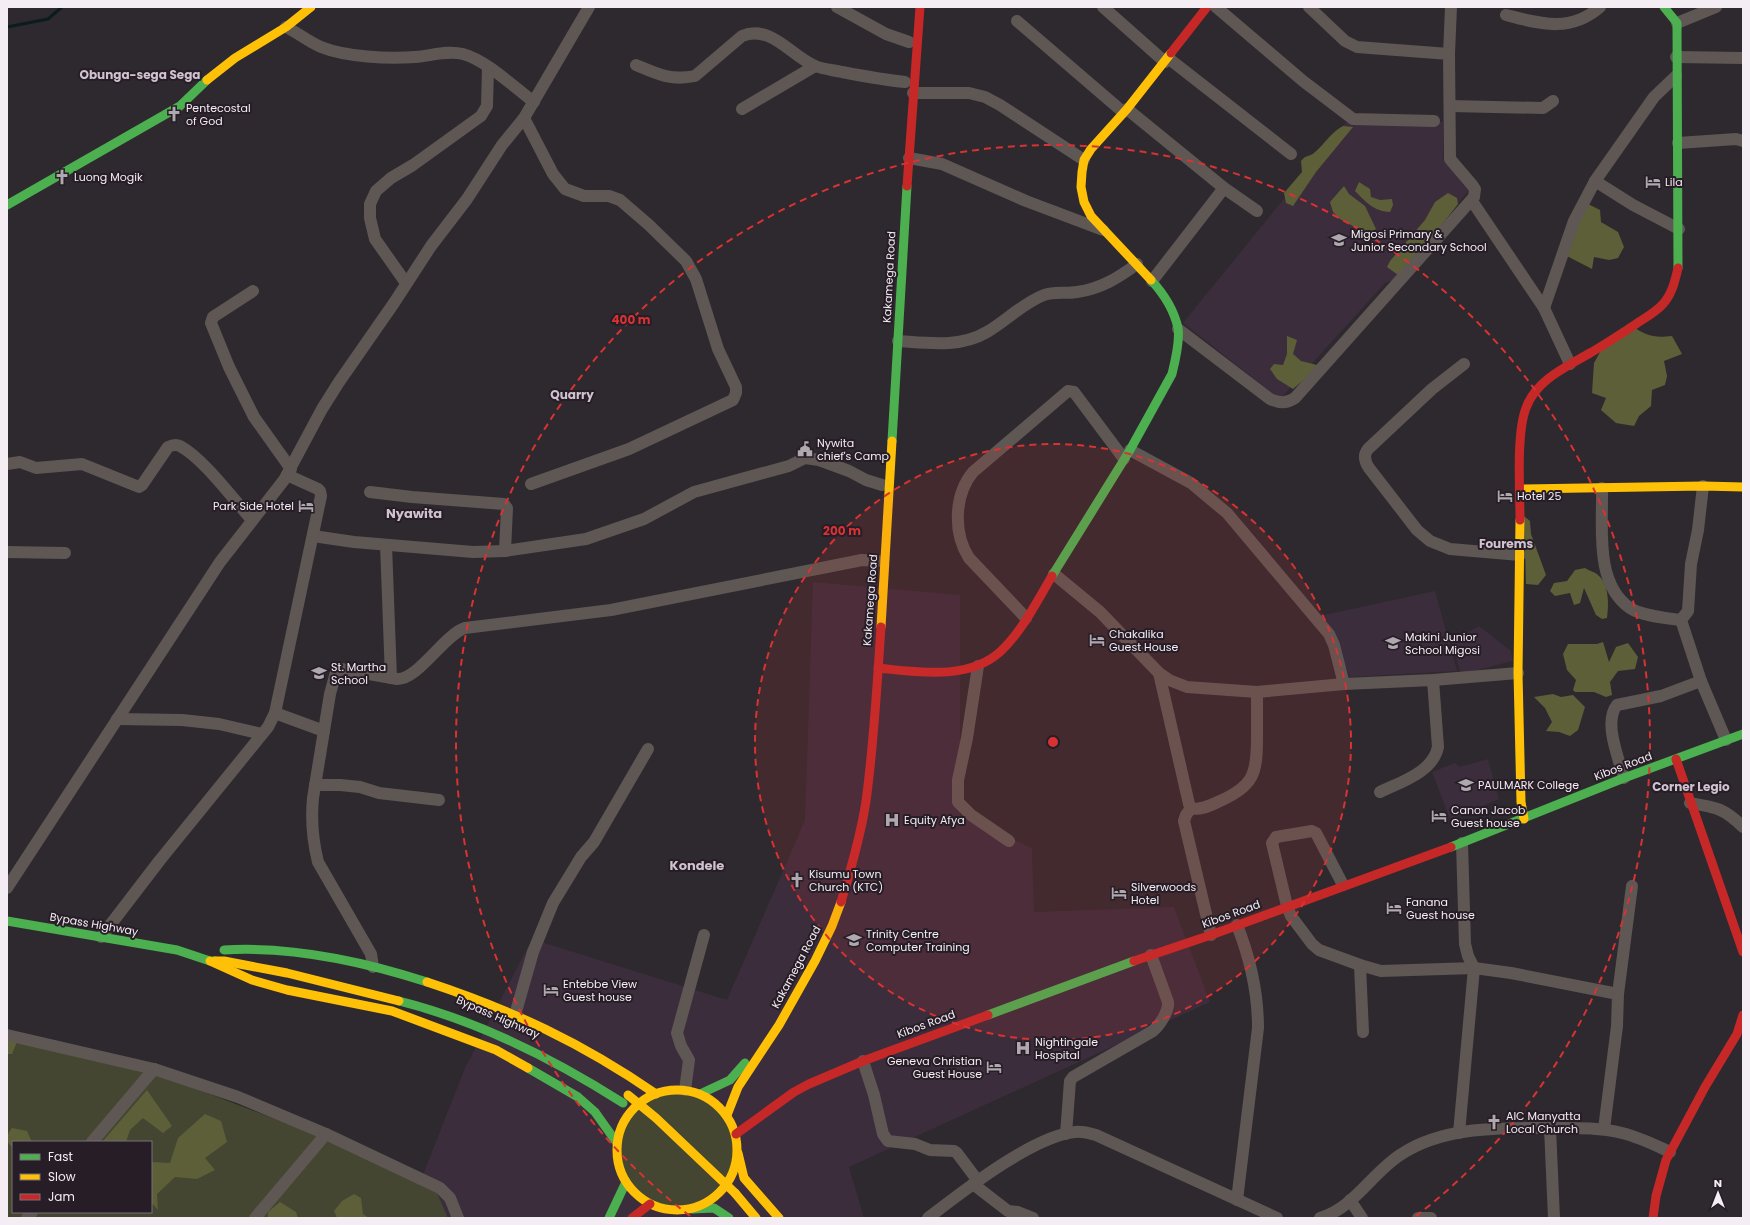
<svg xmlns="http://www.w3.org/2000/svg" width="1750" height="1225" font-family="Poppins,sans-serif">
  <rect width="100%" height="100%" fill="#2e292e"/>
  <g fill="#3b2d3b">
    <path d="M1347,121L1443,122V158L1470,189L1394,280L1385,283L1280,399L1183,323Z"/>
    <path d="M813,582L960,595V815L1032,848L1034,912L1174,907L1210,1002L849,1167L864,1218H412L408,1213L465,1068L532,939L727,1000L805,820Z"/>
    <path d="M1435,591L1457,671L1350,677L1324,615Z"/>
    <path d="M1479,626L1511,651L1513,661L1461,674L1451,641Z"/>
    <path d="M1488,759L1499,799L1452,819L1449,816L1432,772L1455,763L1459,767Z"/>
  </g>
  <g fill="#444631" fill-rule="evenodd">
    <path d="M7,1039L157,1074L330,1140L437,1193L448,1218H7ZM13,1142H151V1212H13Z"/>
    <circle cx="677" cy="1151" r="57"/>
  </g>
  <g fill="#5d5f38">
    <path d="M1343,126L1353,127L1316,172L1293,206L1286,203L1284,193L1302,172L1301,161C1307,154 1309,157 1314,153C1325,144 1330,133 1343,126Z"/>
    <path d="M1359,182L1370,189L1371,197L1380,200L1392,199L1393,205L1390,212C1373,211 1366,202 1355,191Z"/>
    <path d="M1344,186L1349,194L1365,206L1376,229L1370,233L1362,231L1340,219L1333,212L1330,202Z"/>
    <path d="M1448,193L1457,198L1458,204L1401,277L1387,267L1390,261L1425,220L1435,202Z"/>
    <path d="M1584,202L1600,210L1601,222L1618,232L1624,247L1618,258L1609,260L1594,257L1592,269L1563,254Z"/>
    <path d="M1632,326C1647,336 1653,338 1672,336L1682,354L1664,361L1667,376L1665,385L1652,390L1651,406L1639,416L1634,426L1616,423L1601,410L1606,398L1592,393L1594,363L1605,343Z"/>
    <path d="M1287,336L1297,340L1293,354L1301,361L1317,365L1306,378L1293,389L1277,379L1270,369L1274,364L1283,365L1287,354Z"/>
    <path d="M1524,516L1530,521L1531,534L1546,575L1538,585L1526,584Z"/>
    <path d="M1585,568C1589,571 1596,572 1599,576C1609,585 1609,605 1607,618L1602,619L1596,615L1584,588L1580,603L1574,605L1570,593L1555,596L1550,591L1554,583L1567,581L1575,570Z"/>
    <path d="M1603,642L1609,662L1616,647L1628,643L1638,657L1635,669L1618,671L1610,682L1612,695L1606,697L1594,692H1575L1573,690L1576,680L1567,670L1563,654L1568,644H1597Z"/>
    <path d="M1553,694L1561,697L1573,695L1585,707L1578,730L1570,736L1559,732L1546,731L1552,722L1545,708L1534,697Z"/>
    <path d="M19,1037L12,1054H7V1038Z"/>
    <path d="M147,1090L172,1126L163,1133L143,1118L130,1130L126,1142H102Z"/>
    <path d="M205,1114L221,1121L227,1142L205,1158L215,1170L197,1179L175,1177L157,1194L158,1210L151,1202V1162L170,1163L178,1138Z"/>
    <path d="M12,1128L27,1131L32,1142H13V1147C4,1142 7,1134 12,1128Z"/>
    <path d="M354,1194L361,1198L363,1214L369,1218H337L334,1211L342,1201Z"/>
    <path d="M280,1202L296,1212L298,1218H268V1212Z"/>
  </g>
  <g fill="none" stroke-linecap="round" stroke-linejoin="round">
    <path stroke="#0a1c1d" stroke-width="3" d="M7,27L48,19L62,7"/>
    <g stroke="#5e5754" stroke-width="12">
      <path d="M837,7L886,34L909,42"/>
      <path d="M1103,7L1165,62"/>
      <path d="M1216,7L1303,81L1353,119L1434,121"/>
      <path d="M1506,15C1541,24 1570,33 1600,7"/>
      <path d="M1017,21L1123,112"/>
      <path d="M1677,23L1716,7"/>
      <path d="M286,27C298,33 309,42 321,47C346,57 388,59 415,57C431,56 447,50 463,54C486,60 515,88 534,102"/>
      <path d="M1449,54L1451,7"/>
      <path d="M1676,57L1743,58"/>
      <path d="M1168,58L1291,154"/>
      <path d="M636,65C657,74 671,81 695,76L742,36C771,24 791,56 815,66C823,69 833,70 842,72C863,76 884,80 905,82"/>
      <path d="M913,93H969L985,97L1000,105L1084,160"/>
      <path d="M1450,106L1543,108L1553,101"/>
      <path d="M742,109L815,66"/>
      <path d="M1127,109L1224,188L1257,211"/>
      <path d="M524,118L553,174L565,189L584,196H609L620,200L649,225L686,261L696,279L718,349L736,387V393L733,400L629,449L531,484"/>
      <path d="M1678,143L1736,139L1743,141"/>
      <path d="M909,158L942,164L1026,201L1103,230"/>
      <path d="M1595,181L1633,205L1679,229"/>
      <path d="M1472,201L1544,308L1570,364"/>
      <path d="M1152,281L1224,188"/>
      <path d="M406,283L375,239L370,218V204L376,191L391,178L413,165L481,116L487,106L488,67"/>
      <path d="M253,291L213,317L211,323L229,367L254,417L291,469"/>
      <path d="M1544,308L1574,221L1595,181L1654,97L1676,76"/>
      <path d="M1178,329L1270,399C1279,403 1286,404 1295,398L1474,197L1475,189L1473,186L1450,159L1449,54L1357,47L1345,41L1309,7"/>
      <path d="M898,341C928,343 960,348 987,332C1006,321 1023,303 1044,295C1055,291 1065,294 1077,292C1100,289 1118,278 1137,264"/>
      <path d="M1464,364L1432,389L1368,449C1363,455 1365,462 1369,468L1417,530L1430,541L1450,549L1520,555"/>
      <path d="M1130,450L1191,483L1227,513L1329,634L1334,645L1344,684"/>
      <path d="M7,464L20,462L36,468L82,464L139,487L142,485L168,447C172,445 176,444 180,446C204,459 233,499 252,520"/>
      <path d="M1602,488C1603,526 1594,583 1630,608C1642,616 1666,618 1681,620"/>
      <path d="M370,492L412,497L504,504L507,508L505,551"/>
      <path d="M313,536L354,542L473,552L505,551L586,539L644,519L694,492L789,466L805,458L819,460L849,471L866,480L882,485"/>
      <path d="M386,545L391,678"/>
      <path d="M7,552L65,553"/>
      <path d="M1054,574L1100,612L1159,673L1169,680L1187,687L1257,692L1344,684L1433,680L1518,673"/>
      <path d="M1026,618L969,558C953,533 954,495 973,472L1068,391L1074,392L1124,459"/>
      <path d="M978,666L967,738L958,780V802L971,815L1009,841"/>
      <path d="M1159,673L1189,804L1191,808C1200,811 1211,805 1220,801C1254,786 1257,773 1257,738C1257,723 1257,707 1257,692"/>
      <path d="M1701,681L1726,740"/>
      <path d="M275,713L324,731"/>
      <path d="M117,719L182,720L219,724L262,734"/>
      <path d="M1624,778C1619,759 1603,722 1617,705L1661,696L1701,681L1681,620L1688,611L1691,564L1698,530L1703,486"/>
      <path d="M315,785H340L360,787L379,793L439,800"/>
      <path d="M1380,792C1401,782 1433,772 1438,747L1433,680"/>
      <path d="M1690,803C1715,807 1724,808 1743,827"/>
      <path d="M1191,808L1186,815L1184,821L1211,935"/>
      <path d="M1343,885L1316,833L1312,831L1276,837L1272,843L1287,906L1291,916L1312,944L1319,950L1360,965L1381,971L1474,968L1511,973L1618,994L1617,1026L1604,1129"/>
      <path d="M7,888L220,562L284,480L322,409L339,382L394,303L431,246L467,199L502,145L524,118L589,7"/>
      <path d="M1237,925C1250,958 1258,993 1258,1028L1237,1200"/>
      <path d="M101,937L160,860L268,727L275,713L321,496L320,491L318,489L287,475"/>
      <path d="M1360,965L1363,1032"/>
      <path d="M373,967L371,954L318,862C313,842 311,819 313,798L330,694L336,672L341,669L397,679C418,680 445,634 465,628L611,610L862,560L878,561"/>
      <path d="M1618,994L1632,886"/>
      <path d="M515,1015L533,952L553,903L581,857L594,842L648,749"/>
      <path d="M7,1035L154,1069L238,1097L326,1134L440,1188L450,1198L458,1218"/>
      <path d="M863,1061L874,1095L883,1134L888,1141L915,1144L930,1150L954,1151L957,1153L978,1181"/>
      <path d="M685,1090L689,1060L681,1046L677,1033L704,935"/>
      <path d="M1550,1128L1554,1218"/>
      <path d="M1459,1133L1474,968L1468,956L1465,944L1462,843"/>
      <path d="M1066,1134L1070,1081L1073,1077L1153,1031C1160,1025 1169,1011 1168,1002L1151,955"/>
      <path d="M92,1142L154,1069"/>
      <path d="M973,1184L1008,1211L1018,1212L1033,1218"/>
      <path d="M1350,1200L1362,1218"/>
      <path d="M27,1218L32,1212"/>
      <path d="M255,1218L326,1134"/>
      <path d="M928,1218C962,1192 1033,1136 1075,1132C1082,1131 1089,1133 1096,1135L1277,1218"/>
      <path d="M1320,1218C1354,1208 1371,1174 1400,1155C1443,1126 1500,1128 1550,1128C1574,1128 1598,1127 1622,1133C1639,1137 1655,1145 1670,1152"/>
      <path d="M1418,1218H1431"/>
    </g>
    <g stroke="#4caf50" stroke-width="9">
      <path d="M1664,7L1677,23L1678,268"/>
      <path d="M7,205L180,106L207,80"/>
      <path d="M892,441L907,186"/>
      <path d="M1052,576L1130,450L1172,374C1175,362 1180,340 1178,328C1174,310 1163,293 1151,280"/>
      <path d="M1451,847L1624,778L1743,734"/>
      <path d="M7,921L177,950L210,961H215"/>
      <path d="M224,950C292,946 362,961 427,982"/>
      <path d="M399,1001C479,1021 554,1059 623,1103"/>
      <path d="M988,1015L1134,961"/>
      <path d="M528,1068L578,1097L595,1112L617,1143"/>
      <path d="M700,1094L730,1080L745,1063"/>
      <path d="M692,1209L714,1208L729,1218"/>
      <path d="M609,1218L626,1182"/>
    </g>
    <g stroke="#ffc107" stroke-width="9">
      <path d="M207,80L235,58L286,27L311,7"/>
      <path d="M1151,280L1091,216L1084,202L1081,187L1082,172L1084,160L1091,149L1127,109L1171,53"/>
      <path d="M1521,489L1703,486L1743,487"/>
      <path d="M1520,520L1518,673L1521,802L1524,819"/>
      <path d="M881,627L892,441"/>
      <path d="M210,961L252,980L287,990L392,1011L496,1050L528,1068"/>
      <path d="M215,961H224L287,973L399,1001"/>
      <path d="M427,982C512,1010 582,1043 656,1094"/>
      <circle cx="677" cy="1150" r="60"/>
      <path d="M727,1115L738,1087L779,1025L815,961L832,926L841,902"/>
      <path d="M738,1153L744,1178L779,1218"/>
      <path d="M735,1193L756,1218"/>
    </g>
    <g stroke="#c62828" stroke-width="9">
      <path d="M1171,53L1207,7"/>
      <path d="M907,186L920,7"/>
      <path d="M1520,520C1520,490 1516,434 1526,408C1536,380 1566,367 1590,353C1604,345 1619,335 1633,326C1643,319 1655,313 1663,304C1672,294 1675,281 1678,268"/>
      <path d="M878,668C917,672 969,681 1001,651C1023,630 1037,601 1052,576"/>
      <path d="M1676,759L1743,952"/>
      <path d="M841,902C851,869 861,835 866,801C874,743 877,685 881,627"/>
      <path d="M1134,961L1211,935L1451,847"/>
      <path d="M736,1134L794,1092L809,1084L863,1061L988,1015"/>
      <path d="M632,1218L650,1204"/>
      <path d="M1653,1218L1656,1196L1666,1160L1705,1087L1737,1034L1743,1015"/>
    </g>
    <path stroke="#ffc107" stroke-width="9" d="M628,1095L656,1118L735,1193"/>
  </g>
  <circle cx="1053" cy="742" r="298" fill="#d83232" fill-opacity=".12"/>
  <g fill="none" stroke="#d83232" stroke-width="2" stroke-dasharray="7 5">
    <circle cx="1053" cy="742" r="298"/>
    <path d="M690 1216A597 597 0 1 1 1416 1216"/>
  </g>
  <defs>
    <g id="church-bare" transform="scale(1.2)"><path d="M-1.2-6h2.4v3.5h3.3v2.4h-3.3V6h-2.4V-.1h-3.3v-2.4h3.3Z" fill="#afa8ae" stroke="#271d27" stroke-width="2.5" paint-order="stroke"/></g>
    <g id="hotel-bare" transform="scale(1.2)"><path d="M-6-4.5h1.5V1H6V5H4.5V3h-9V5H-6ZM-4 0a1.8 1.8 0 1 1 3.6 0ZM.5 0V-2.5h3Q6-2.5 6 0Z" fill="#afa8ae" stroke="#271d27" stroke-width="2.5" paint-order="stroke"/></g>
    <g id="school-bare" transform="scale(1.2)"><path d="M0-5L7-2L0 1L-7-2ZM-4 1L0 2.5L4 1V4Q0 6-4 4Z" fill="#afa8ae" stroke="#271d27" stroke-width="2.5" paint-order="stroke"/></g>
    <g id="civic-bare" transform="scale(1.2)"><path d="M-.6-6.5H3V-4.5H.6V-3L4-1V1h2V6H-6V1h2V-1L-.6-3ZM-1.2 2.5V6h2.4V2.5Z" fill="#afa8ae" stroke="#271d27" stroke-width="2.5" paint-order="stroke"/></g>
    <g id="university-bare" transform="scale(1.2)"><path d="M0-5L7-2L0 1L-7-2ZM-4 1L0 2.5L4 1V4Q0 6-4 4Z" fill="#afa8ae" stroke="#271d27" stroke-width="2.5" paint-order="stroke"/></g>
    <g id="hospital-bare" transform="scale(1.2)"><path d="M-5-5h3v3.5h4V-5h3V5h-3V1.5h-4V5h-3Z" fill="#afa8ae" stroke="#271d27" stroke-width="2.5" paint-order="stroke"/></g>
  </defs>
  <g fill-rule="evenodd">
    <use href="#church-bare" x="174" y="114"/>
    <use href="#church-bare" x="62" y="177"/>
    <use href="#hotel-bare" x="1653" y="182"/>
    <use href="#school-bare" x="1339" y="240"/>
    <use href="#civic-bare" x="805" y="449"/>
    <use href="#hotel-bare" x="1505" y="496"/>
    <use href="#hotel-bare" x="306" y="506"/>
    <use href="#hotel-bare" x="1097" y="640"/>
    <use href="#school-bare" x="1393" y="643"/>
    <use href="#school-bare" x="319" y="673"/>
    <use href="#university-bare" x="1466" y="785"/>
    <use href="#hotel-bare" x="1439" y="816"/>
    <use href="#hospital-bare" x="892" y="820"/>
    <use href="#church-bare" x="797" y="880"/>
    <use href="#hotel-bare" x="1119" y="893"/>
    <use href="#hotel-bare" x="1394" y="908"/>
    <use href="#school-bare" x="854" y="940"/>
    <use href="#hotel-bare" x="551" y="990"/>
    <use href="#hospital-bare" x="1023" y="1048"/>
    <use href="#hotel-bare" x="994" y="1067"/>
    <use href="#church-bare" x="1494" y="1122"/>
  </g>
  <g text-anchor="middle" stroke-width="4" stroke-linejoin="round" paint-order="stroke">
    <g font-size="11" fill="#f4edf3" stroke="#271d27" text-anchor="start">
      <text x="186" y="112">Pentecostal<tspan x="186" dy="13">of God</tspan></text>
      <text x="74" y="181">Luong Mogik</text>
      <text x="1665" y="186">Lila</text>
      <text x="1351" y="238">Migosi Primary &amp;<tspan x="1351" dy="13">Junior Secondary School</tspan></text>
      <text x="817" y="447">Nywita<tspan x="817" dy="13">chief's Camp</tspan></text>
      <text x="1517" y="500">Hotel 25</text>
      <text x="294" y="510" text-anchor="end">Park Side Hotel</text>
      <text x="1109" y="638">Chakalika<tspan x="1109" dy="13">Guest House</tspan></text>
      <text x="1405" y="641">Makini Junior<tspan x="1405" dy="13">School Migosi</tspan></text>
      <text x="331" y="671">St. Martha<tspan x="331" dy="13">School</tspan></text>
      <text x="1478" y="789">PAULMARK College</text>
      <text x="1451" y="814">Canon Jacob<tspan x="1451" dy="13">Guest house</tspan></text>
      <text x="904" y="824">Equity Afya</text>
      <text x="809" y="878">Kisumu Town<tspan x="809" dy="13">Church (KTC)</tspan></text>
      <text x="1131" y="891">Silverwoods<tspan x="1131" dy="13">Hotel</tspan></text>
      <text x="1406" y="906">Fanana<tspan x="1406" dy="13">Guest house</tspan></text>
      <text x="866" y="938">Trinity Centre<tspan x="866" dy="13">Computer Training</tspan></text>
      <text x="563" y="988">Entebbe View<tspan x="563" dy="13">Guest house</tspan></text>
      <text x="1035" y="1046">Nightingale<tspan x="1035" dy="13">Hospital</tspan></text>
      <text x="982" y="1065" text-anchor="end">Geneva Christian<tspan x="982" dy="13">Guest House</tspan></text>
      <text x="1506" y="1120">AIC Manyatta<tspan x="1506" dy="13">Local Church</tspan></text>
    </g>
    <g font-size="11" fill="#f4edf3" stroke="#271d27">
      <text transform="translate(889 277) rotate(-87)" y="4">Kakamega Road</text>
      <text transform="translate(870 600) rotate(-86)" y="4">Kakamega Road</text>
      <text transform="translate(1623 766) rotate(-21)" y="4">Kibos Road</text>
      <text transform="translate(1231 914) rotate(-20)" y="4">Kibos Road</text>
      <text transform="translate(94 924) rotate(10)" y="4">Bypass Highway</text>
      <text transform="translate(796 967) rotate(-62)" y="4">Kakamega Road</text>
      <text transform="translate(498 1017) rotate(24)" y="4">Bypass Highway</text>
      <text transform="translate(926 1024) rotate(-20)" y="4">Kibos Road</text>
    </g>
    <g font-size="12" font-weight="bold" fill="#d0c3d0" stroke="#271d27">
      <text x="140" y="79">Obunga-sega Sega</text>
      <text x="572" y="399">Quarry</text>
      <text x="1506" y="548">Fourems</text>
      <text x="1691" y="791">Corner Legio</text>
    </g>
    <g font-size="13" font-weight="bold" fill="#d0c3d0" stroke="#271d27">
      <text x="414" y="518">Nyawita</text>
      <text x="697" y="870">Kondele</text>
    </g>
  </g>
  <circle cx="1053" cy="742" r="6" fill="#d83232" stroke="#271d27" stroke-width="2"/>
  <g font-size="12" text-anchor="middle" font-weight="bold" fill="#d83232" stroke="#271d27" stroke-width="4" stroke-linejoin="round" paint-order="stroke">
    <text x="631" y="324">400 m</text>
    <text x="842" y="535">200 m</text>
  </g>
  <rect width="1750" height="1225" fill="none" stroke="#f4edf3" stroke-width="16"/>
  <rect x="12" y="1141" width="140" height="72" fill="#271d27" stroke="#797079"/>
  <rect x="20" y="1154" width="20" height="6" fill="#4caf50" stroke="#797079"/>
  <text x="48" y="1161" font-size="12" fill="#f4edf3">Fast</text>
  <rect x="20" y="1174" width="20" height="6" fill="#ffc107" stroke="#797079"/>
  <text x="48" y="1181" font-size="12" fill="#f4edf3">Slow</text>
  <rect x="20" y="1194" width="20" height="6" fill="#c62828" stroke="#797079"/>
  <text x="48" y="1201" font-size="12" fill="#f4edf3">Jam</text>
  <g transform="translate(1718 1193)" stroke="#271d27" stroke-width="3" paint-order="stroke">
  <path d="M0-3L7 15L0 10L-7 15Z" fill="#f4edf3"/>
  <text y="-6" font-size="11" font-weight="bold" text-anchor="middle" fill="#f4edf3">N</text>
  </g>
</svg>
